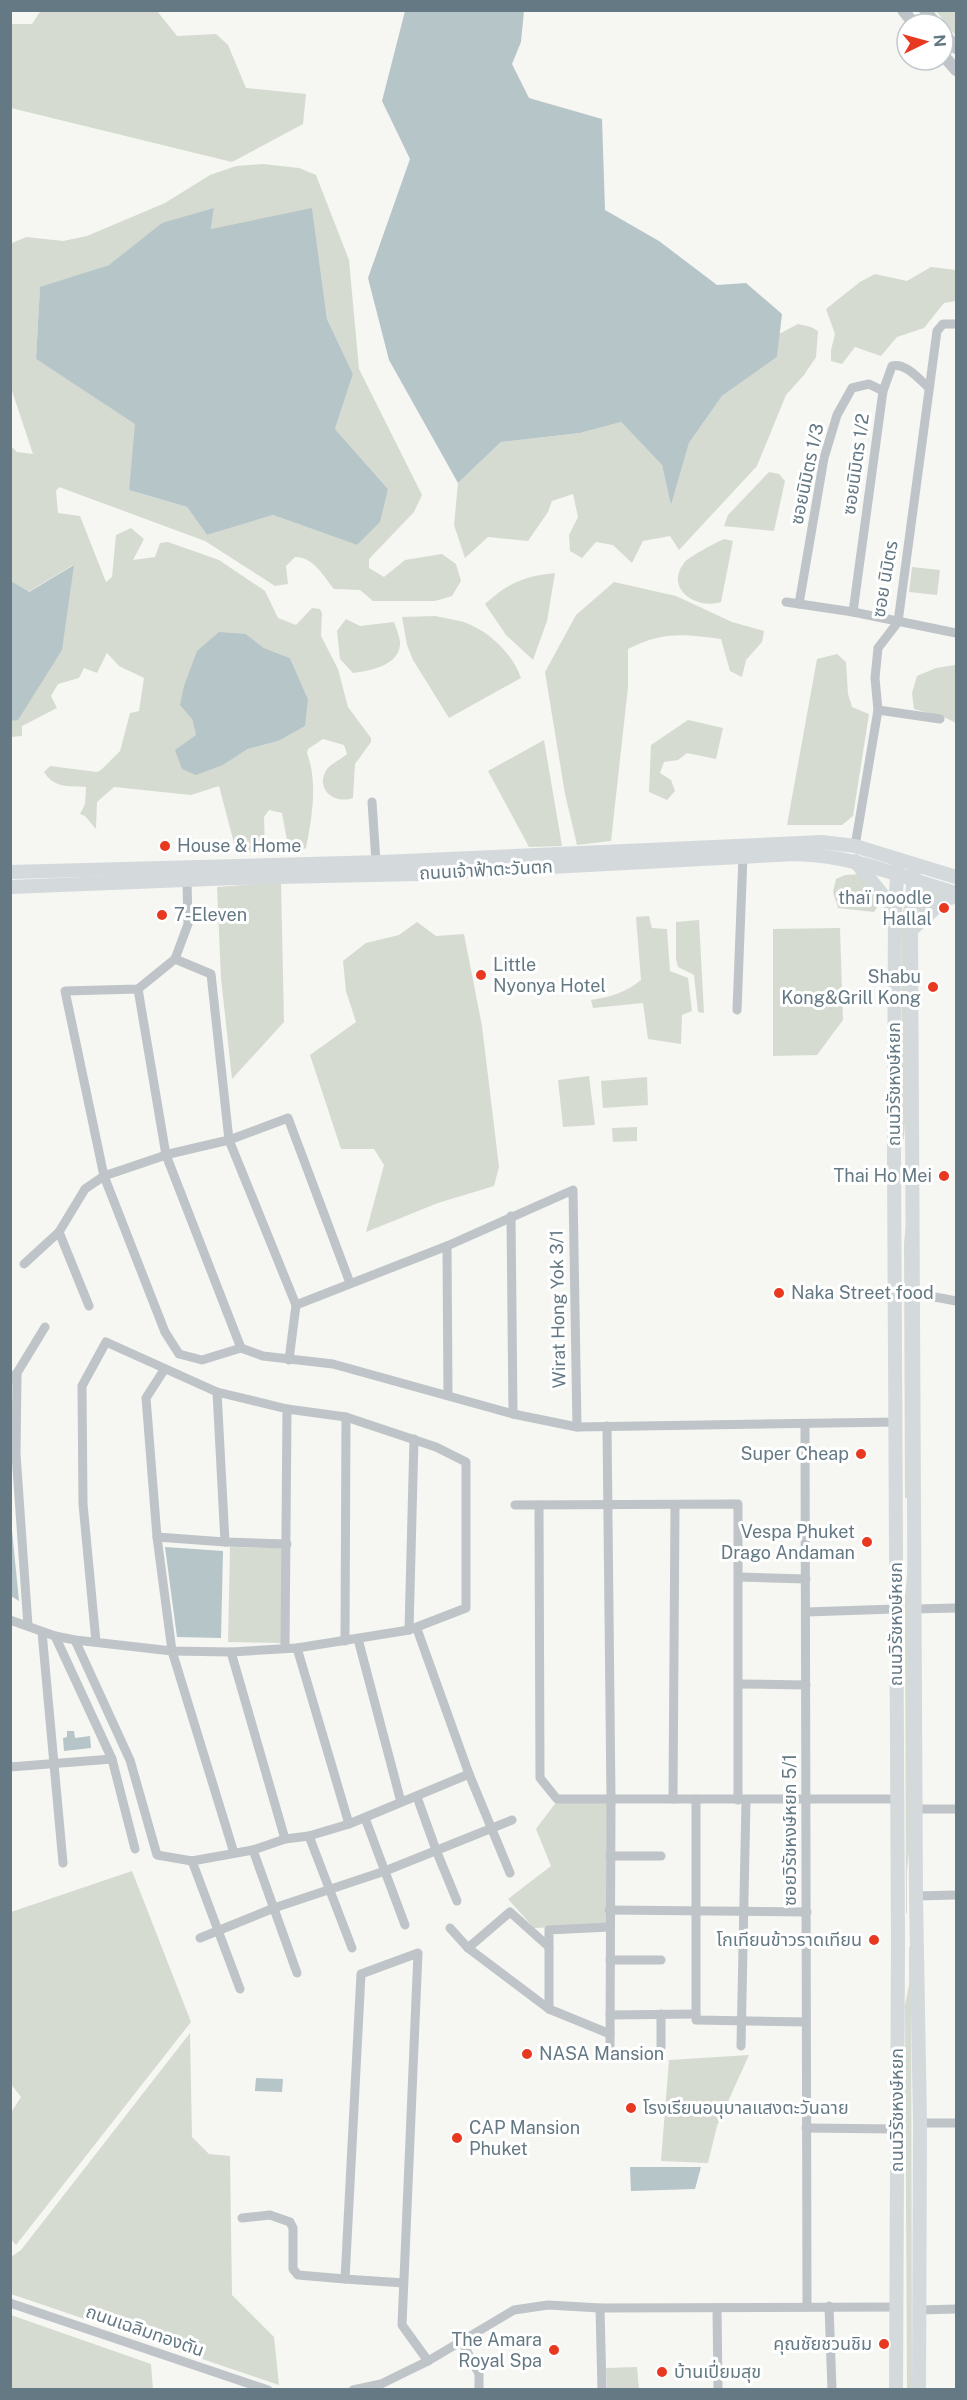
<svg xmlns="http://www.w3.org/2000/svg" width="967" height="2400" font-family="'Public Sans','Noto Sans Thai',sans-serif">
  <rect width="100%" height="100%" fill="#f6f6f2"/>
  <g fill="#d6dbd1" fill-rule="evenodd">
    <path d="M41,10L157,11L177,36L216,34L228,45L246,88L306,94L303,124L232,162L11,108V24H32Z"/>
    <path d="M936,11H956V36Z"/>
    <path d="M263,164L299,168L316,175L349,260L359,369L422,495L414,512L369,559V568L384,577L405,560L442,554L456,564L461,581L452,596L435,601H373L360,590L334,589C323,576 314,557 295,557L286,566L288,584L275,586L205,541L59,487L56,491L58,513L80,516L106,582L112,577L116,535L131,528L144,539L133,560L155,557L160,543L168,542L219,560L265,591L278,618L296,625L312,608L320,609L322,613L321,636L338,669L348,707L371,738V742L355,764L353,798C334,805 314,788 327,769C331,764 341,759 347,754L344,745L323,739L308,749L307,753C318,782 312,818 306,848L302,850L288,846L282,813L269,810L264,817L265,849C256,858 245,851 235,847L219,786L191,795L114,787L97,802L96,829L85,816L80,814L85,804L86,787C68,786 54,788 44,772L50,766L97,772L101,770L120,751L130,713L139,711L144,678L119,666L107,653L97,673L84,668L79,678L58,684L51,696L57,708L22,726V736L11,737V721L18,719L73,565L28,592L11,581L10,445L17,452L33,454L11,388L10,244L26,237L63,241L87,236L165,203L210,175L236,166ZM214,208L211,230L312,209L327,319L353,374L335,429L388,489L357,545L273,515L207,535L187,507L129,490L136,424L36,359L40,288L109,265ZM246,634L264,648L290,658L308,699L278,741L248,749L223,765L196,735L192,719Z"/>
    <path d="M931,267L956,270V301L944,303L924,328L897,337L881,356L855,347L842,364L831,361V350L835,334L826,309L860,282L875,274L907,281Z"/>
    <path d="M798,324L811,327L818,331L816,357L804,375L786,395L757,466L679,550L670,536L643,541L632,563L613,545L596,542L582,558L570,551L569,535L578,517L573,494L552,501L548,512L528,541L488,537L465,558L454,525L458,483L501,442L580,433L621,422L662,465L671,504L689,443L722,396L777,357L779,334Z"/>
    <path d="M769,472L779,474L785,481L774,531L724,526L728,515Z"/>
    <path d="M724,539L733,541L721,602C697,610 664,589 684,563C688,557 717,542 724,539Z"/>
    <path d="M912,567L940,570L937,595L909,592Z"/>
    <path d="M555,573L547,621L533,660L506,635L485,604C510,582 522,577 555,573Z"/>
    <path d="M614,582L676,596L732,622L764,631L762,642L746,660L742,677L730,671L721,639C684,634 663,631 628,649V687L611,841L577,845L565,794L545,672L576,615Z"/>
    <path d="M435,616C448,619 462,620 473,626C494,636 514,657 521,678L449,718L413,660L407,645L402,617Z"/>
    <path d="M346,619L360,626L394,622C396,628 401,639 400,645C398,666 369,671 353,673L340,659L337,631Z"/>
    <path d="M837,654L846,662L848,694L852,707L869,714L853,816L842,825H787L817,659Z"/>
    <path d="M955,665L956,723L946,718L914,709L912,693L917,676L936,668Z"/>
    <path d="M688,720L723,728L716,759L687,753L678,760L664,762L660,773L671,780L675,791L667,800L649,792L651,745Z"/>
    <path d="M544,740L562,846L529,847L488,771Z"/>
    <path d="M864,874L876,894L878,906L874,912L838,908L833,892L836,879L845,875Z"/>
    <path d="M281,882L284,1022L232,1079L221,978L217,887Z"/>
    <path d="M916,888L943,895L918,917Z"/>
    <path d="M905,897H907L908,1074L904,1139H902V920Z"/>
    <path d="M649,916L652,928L667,929L670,971L688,978L692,1011L682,1015L681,1044L648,1039L643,1003L593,1008L591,1000C610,997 625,993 641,980L636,917Z"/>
    <path d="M699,920L704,1013L698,1012L694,975L678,967L676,959V922Z"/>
    <path d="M417,922L436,936L464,934L482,1026L499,1167L494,1186L438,1203L366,1232L384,1165L374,1149H341L310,1055L356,1022L346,991L343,961L366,943L399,935Z"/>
    <path d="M840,928L843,1020L817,1055L773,1056V929Z"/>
    <path d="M589,1076L595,1125L563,1127L558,1080Z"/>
    <path d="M647,1077L648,1105L603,1108L601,1081Z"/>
    <path d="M637,1127V1141L613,1142L612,1128Z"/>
    <path d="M908,1207L907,1463V1498H905L904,1243Z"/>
    <path d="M230,1547L283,1548L282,1643L228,1642Z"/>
    <path d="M908,1568L910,1842L907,1871V1913H906L905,1596Z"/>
    <path d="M557,1801L608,1802L607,1925L534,1928L508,1899L551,1866L536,1829Z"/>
    <path d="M132,1871L191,2022L16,2245L10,2238V2114L21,2097L11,2084V1912Z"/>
    <path d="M909,1947H911L912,2389L907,2390L905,2005L909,1985Z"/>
    <path d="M190,2033L192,2137L209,2154L230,2156L232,2295L274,2337L279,2385L11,2294V2257L21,2250Z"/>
    <path d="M749,2055L717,2126L708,2163L661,2161L669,2060Z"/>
    <path d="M11,2315L151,2364L153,2389H11Z"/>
    <path d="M637,2367L639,2389H607L606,2368Z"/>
  </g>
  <g fill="#b6c5c8">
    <path d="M405,11H524L521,42L512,64L529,98L602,119L605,210L659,241L717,285L746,283L782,314L777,357L722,396L689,443L671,505L662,465L621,422L580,433L501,442L458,483L389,360L368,278L410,159L382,101Z"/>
    <path d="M214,208L211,229L312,208L327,319L353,374L335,429L388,489L380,522L357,545L273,515L207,535L187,507L129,490L135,424L36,359L40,287L109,265L162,223Z"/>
    <path d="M74,565L62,650L18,720L11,721V581L29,592Z"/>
    <path d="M219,632L246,634L264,648L290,658L308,699L305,726L278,741L248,749L223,765L196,775L182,769L175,750L196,735L192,719L180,705L184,686L197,651Z"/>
    <path d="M10,1520H11L19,1601L11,1596Z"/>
    <path d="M165,1547L223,1551L221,1638L177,1637Z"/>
    <path d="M67,1731H74L75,1738L90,1736L91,1748L64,1751L63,1738L67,1737Z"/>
    <path d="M256,2078L283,2079L282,2092L255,2091Z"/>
    <path d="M630,2167H701L695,2189L631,2191Z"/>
  </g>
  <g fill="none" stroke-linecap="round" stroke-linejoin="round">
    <g stroke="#bec4c7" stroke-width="9">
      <path d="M786,602L853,612L956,633"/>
      <path d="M799,604L824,458L837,415L852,388L869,384L883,391"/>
      <path d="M853,612L883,391L892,366C905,362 920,380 929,388"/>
      <path d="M878,710L940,719"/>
      <path d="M372,802L376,862"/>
      <path d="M855,846L878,710L875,678L878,648L898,622L937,331L943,324H956"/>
      <path d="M187,881L188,924L175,959L138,989L65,991L104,1176L165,1332L179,1354L202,1360L241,1348L263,1356L333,1364L513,1414L577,1427L897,1422"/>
      <path d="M175,959L211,974L229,1140L296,1305L289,1360"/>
      <path d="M138,989L166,1155L241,1348"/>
      <path d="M737,1010L743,856"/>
      <path d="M511,1216L513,1414"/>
      <path d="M59,1232L89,1306"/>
      <path d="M447,1246L448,1395"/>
      <path d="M24,1264L59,1232L85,1189L104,1176L169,1154L229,1140L288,1118L350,1283"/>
      <path d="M914,1293L956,1301"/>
      <path d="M296,1305L447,1246L573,1190L577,1427"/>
      <path d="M164,1370L146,1398L157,1537L172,1651L234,1853"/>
      <path d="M17,1373L16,1454L28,1626"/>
      <path d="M10,1380L17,1373L45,1327"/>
      <path d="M217,1392L225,1542"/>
      <path d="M805,1425C807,1719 805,2013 807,2307"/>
      <path d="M607,1426L611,1799L610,2050"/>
      <path d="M515,1505L738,1504V1800"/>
      <path d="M539,1505L540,1778L557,1799H897"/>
      <path d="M157,1537L225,1542L287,1544"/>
      <path d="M739,1577L806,1579"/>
      <path d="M915,1609L956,1608"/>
      <path d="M806,1612L895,1609"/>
      <path d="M10,1620L55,1636L75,1640L172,1651L231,1652L297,1648L409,1630L466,1608V1462L436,1447L346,1417L287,1409L217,1392L106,1342L82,1386L83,1504L96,1642"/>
      <path d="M417,1629L469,1774L510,1873"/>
      <path d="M409,1630L414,1439"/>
      <path d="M42,1632L63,1863"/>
      <path d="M55,1636L112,1759L135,1849"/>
      <path d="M358,1639L401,1802"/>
      <path d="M75,1640L130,1760L157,1855L192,1861L253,1850L285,1839L309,1836L349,1824L469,1774"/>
      <path d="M345,1641L346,1417"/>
      <path d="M285,1648L287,1409"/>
      <path d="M297,1648L349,1824"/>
      <path d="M231,1652L285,1839"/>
      <path d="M739,1684L806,1685"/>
      <path d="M10,1767L112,1759"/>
      <path d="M417,1797L436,1850L457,1901"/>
      <path d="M673,1799L675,1505"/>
      <path d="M696,1799V2020L806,2022"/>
      <path d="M916,1809H956"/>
      <path d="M365,1818L405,1925"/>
      <path d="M309,1836L352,1948"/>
      <path d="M253,1850L297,1973"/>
      <path d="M610,1856H661"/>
      <path d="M192,1861L240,1989"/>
      <path d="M916,1896L956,1895"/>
      <path d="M609,1910L807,1912"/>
      <path d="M450,1928L468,1948L549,2009L610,2034"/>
      <path d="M200,1938L274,1908L385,1871L512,1820"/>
      <path d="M549,1947V2009"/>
      <path d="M468,1948L510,1912L549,1947V1930L609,1927"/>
      <path d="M610,1960H661"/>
      <path d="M661,2014V2047"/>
      <path d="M610,2015L696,2014"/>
      <path d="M741,2046L746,1800"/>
      <path d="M920,2123H956"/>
      <path d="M806,2128L896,2129"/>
      <path d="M242,2218L270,2215L290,2222L293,2228V2269L298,2275L345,2279"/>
      <path d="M404,2283L345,2279L361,1974L418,1953L402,2325L428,2361"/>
      <path d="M10,2303L268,2390"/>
      <path d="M829,2306L832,2390"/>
      <path d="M600,2308L602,2390"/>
      <path d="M717,2308L718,2390"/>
      <path d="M920,2310L956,2309"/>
      <path d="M461,2340L479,2374V2390"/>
      <path d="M353,2390L381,2384L428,2361L514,2310L548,2305L600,2308L898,2307"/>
    </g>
    <g stroke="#bec4c7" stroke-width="12">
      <path d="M903,10L914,24"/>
      <path d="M925,10L936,24"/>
      <path d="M943,32L956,48"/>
      <path d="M943,55L956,70"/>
    </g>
    <g stroke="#d4d9dc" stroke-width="14">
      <path d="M855,861L895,910"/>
      <path d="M914,864L911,930L916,1896L920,2123L919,2390"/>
      <path d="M10,872L382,862L822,842L855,846L956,877"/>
      <path d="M10,887L235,878L420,874L796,854C857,856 900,877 956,893"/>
      <path d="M911,930L944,900L956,896"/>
      <path d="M896,2390L898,1941L894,1157L895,910L898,859"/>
    </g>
  </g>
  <g fill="#e83920" stroke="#fff" stroke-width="2">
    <circle cx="165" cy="846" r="6"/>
    <circle cx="944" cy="908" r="6"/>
    <circle cx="162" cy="915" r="6"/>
    <circle cx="481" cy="975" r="6"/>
    <circle cx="933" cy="987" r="6"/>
    <circle cx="944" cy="1176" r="6"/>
    <circle cx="779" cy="1293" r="6"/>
    <circle cx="861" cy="1454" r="6"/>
    <circle cx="867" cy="1542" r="6"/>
    <circle cx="874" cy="1940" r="6"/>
    <circle cx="527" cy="2054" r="6"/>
    <circle cx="631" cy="2108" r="6"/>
    <circle cx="457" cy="2138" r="6"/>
    <circle cx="884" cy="2344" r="6"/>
    <circle cx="554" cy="2350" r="6"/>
    <circle cx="662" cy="2372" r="6"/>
  </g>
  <g text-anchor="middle" stroke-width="6" stroke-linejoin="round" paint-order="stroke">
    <g font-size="18" fill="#647984" stroke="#fff">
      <text transform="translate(856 464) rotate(-82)" y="6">ซอยนิมิตร 1/2</text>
      <text transform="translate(807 474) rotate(-78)" y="6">ซอยนิมิตร 1/3</text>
      <text transform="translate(885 579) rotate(-80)" y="6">ซอย นิมิตร</text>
      <text transform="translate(486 870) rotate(-3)" y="6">ถนนเจ้าฟ้าตะวันตก</text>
      <text transform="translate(894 1084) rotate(-90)" y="6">ถนนวิรัชหงษ์หยก</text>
      <text transform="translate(558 1309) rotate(-91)" y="6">Wirat Hong Yok 3/1</text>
      <text transform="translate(896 1624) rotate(-90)" y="6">ถนนวิรัชหงษ์หยก</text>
      <text transform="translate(790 1830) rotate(-90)" y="6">ซอยวิรัชหงษ์หยก 5/1</text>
      <text transform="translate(897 2110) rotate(-90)" y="6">ถนนวิรัชหงษ์หยก</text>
      <text transform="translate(145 2331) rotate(19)" y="6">ถนนเฉลิมทองตัน</text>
    </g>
    <g font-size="18" fill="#647984" stroke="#fff" text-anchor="start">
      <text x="177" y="852">House &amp; Home</text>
      <text x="932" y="904" text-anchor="end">thaï noodle<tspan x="932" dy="21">Hallal</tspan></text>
      <text x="174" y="921">7-Eleven</text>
      <text x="493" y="971">Little<tspan x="493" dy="21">Nyonya Hotel</tspan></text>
      <text x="921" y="983" text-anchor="end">Shabu<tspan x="921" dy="21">Kong&amp;Grill Kong</tspan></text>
      <text x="932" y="1182" text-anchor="end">Thai Ho Mei</text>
      <text x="791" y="1299">Naka Street food</text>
      <text x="849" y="1460" text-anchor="end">Super Cheap</text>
      <text x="855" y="1538" text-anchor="end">Vespa Phuket<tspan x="855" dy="21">Drago Andaman</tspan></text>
      <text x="862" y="1946" text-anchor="end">โกเทียนข้าวราดเทียน</text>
      <text x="539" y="2060">NASA Mansion</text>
      <text x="643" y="2114">โรงเรียนอนุบาลแสงตะวันฉาย</text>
      <text x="469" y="2134">CAP Mansion<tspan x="469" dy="21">Phuket</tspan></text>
      <text x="542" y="2346" text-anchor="end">The Amara<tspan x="542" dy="21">Royal Spa</tspan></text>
      <text x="872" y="2350" text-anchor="end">คุณชัยชวนชิม</text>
      <text x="674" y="2378">บ้านเปี่ยมสุข</text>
    </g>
  </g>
  <rect width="967" height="2400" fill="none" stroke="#647984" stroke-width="24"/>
  <g transform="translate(925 42) rotate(85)"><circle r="28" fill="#ffffff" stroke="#c1c9ce" stroke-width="1.5"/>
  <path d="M0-4.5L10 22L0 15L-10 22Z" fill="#e83920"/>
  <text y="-9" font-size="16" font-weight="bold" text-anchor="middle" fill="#647984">N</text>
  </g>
</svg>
